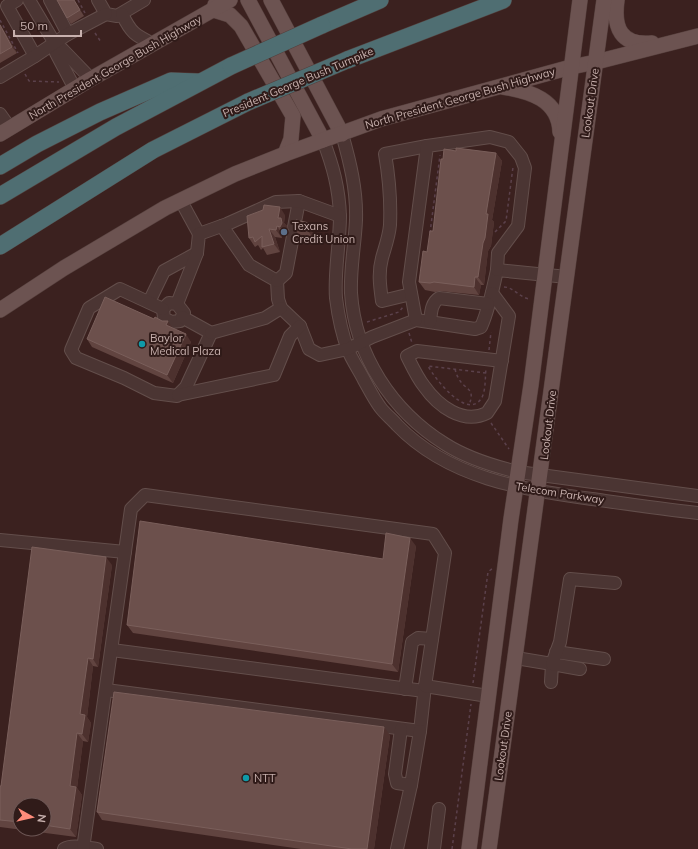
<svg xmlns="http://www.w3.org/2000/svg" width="698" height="849" font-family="Mulish,sans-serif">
  <rect width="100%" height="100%" fill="#3b211f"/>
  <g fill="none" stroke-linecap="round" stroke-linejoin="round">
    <g stroke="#634e4b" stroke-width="14">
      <g id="minor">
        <path d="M17,0L7,6L35,56"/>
        <path d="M29,0L54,42L56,53L75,89"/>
        <path d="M50,0L68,34"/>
        <path d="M98,0L106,14L117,16L144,0"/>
        <path d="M122,14C131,33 135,35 153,44"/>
        <path d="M54,42L63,50L91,79"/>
        <path d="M0,77L35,56L68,34L106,14"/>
        <path d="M0,114L10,128"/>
        <path d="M342,134C350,162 357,190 356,220C355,244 350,268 351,293C355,355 392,411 445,444C467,458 493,466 518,472L698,496"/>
        <path d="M323,140C333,166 339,188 340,216C340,243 334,271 336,298C338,314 342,334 348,350C352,360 359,370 364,380C369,389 374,399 380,407C385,414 392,419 397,425C448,478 523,490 592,499C628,504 663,509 698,513"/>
        <path d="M181,201L199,234"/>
        <path d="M222,226L249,265L277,281L278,299L281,308L300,326L309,349L320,355L348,349L372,337L416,320L475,329L481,327C489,309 493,289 497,270L567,277"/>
        <path d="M294,227L299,201"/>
        <path d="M277,281L286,273L293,236"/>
        <path d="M492,293L509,316L495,401L487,413C463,425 438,406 424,386C417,377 412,366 407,356L417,351L502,361"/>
        <path d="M411,294L382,301C380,286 378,273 382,258C385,247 389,237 390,225C391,202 389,177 385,154L427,146"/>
        <path d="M149,302L164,271L197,253"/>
        <path d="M177,304L184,313L180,321L171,322L164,318L163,309L169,303L177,304L197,253L199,234L227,224L276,202L299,201L340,216"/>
        <path d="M163,309L120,289L89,308L71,350L76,358L124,378L154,393L177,396L186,387L211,333L182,317"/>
        <path d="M416,320L409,282L427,146L490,137L509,142L521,157L525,168L518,226L498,253L497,270"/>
        <path d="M430,322C431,313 431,303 439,298L488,304"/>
        <path d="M211,333L265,318L281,308"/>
        <path d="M178,395L274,375L290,336L300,326"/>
        <path d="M0,540L125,552"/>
        <path d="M112,650L424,691"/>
        <path d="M556,652L604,659"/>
        <path d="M516,658L552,664L551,682"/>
        <path d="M580,669L552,664L560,642L570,579L615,583"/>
        <path d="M405,689L412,642L418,638L432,639"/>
        <path d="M106,690L420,731L425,686"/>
        <path d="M411,785L420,731"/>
        <path d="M64,849C72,844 87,848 97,849"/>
        <path d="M83,849L131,509L145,495L433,534L445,553L425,686L488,696"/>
        <path d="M397,849L411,785L397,783L395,774L401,729"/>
        <path d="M434,849L439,809"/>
      </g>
    </g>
    <g stroke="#553f3c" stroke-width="16">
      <g id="major">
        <path d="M248,0L323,140"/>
        <path d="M271,0L342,134"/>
        <path d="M617,0C613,28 621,46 652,43"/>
        <path d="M215,5L214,10L230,15L241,26L293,116L291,139L285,154"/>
        <path d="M503,87C530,91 559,100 560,132"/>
        <path d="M0,134L91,79L230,0"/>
        <path d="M0,310L64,268L165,208L235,174L285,154L381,119L571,67L596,62L698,36"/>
        <path d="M469,849L511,519L531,385L580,0"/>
        <path d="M489,849C529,566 567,283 604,0"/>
      </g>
    </g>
    <g stroke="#533e3b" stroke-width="18">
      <g id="highway">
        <path d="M322,25L380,0"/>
        <path d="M347,60L503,0"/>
        <path d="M0,166L37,144L100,112L171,81L198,82"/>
        <path d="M0,196L116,127L231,66"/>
        <path d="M0,246L153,150L248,102"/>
      </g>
    </g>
    <g stroke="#5b414b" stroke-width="1.5" stroke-dasharray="3 3" stroke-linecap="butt">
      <path d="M78,0L85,13"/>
      <path d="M0,20L18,53"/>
      <path d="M95,33L101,42"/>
      <path d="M25,74L29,81L59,82"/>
      <path d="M495,232L506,221L513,167"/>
      <path d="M430,233L440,155"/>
      <path d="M504,287C513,287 519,297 529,299"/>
      <path d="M367,322L399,312L403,307"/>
      <path d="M409,333L412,343"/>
      <path d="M489,350L491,332"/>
      <path d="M455,369C456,373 457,376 459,379C465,390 476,388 469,405"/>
      <path d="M486,373L428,366C434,377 466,420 481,399C486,392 485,377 486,369"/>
      <path d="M491,423L509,449"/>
      <path d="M473,683L488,572L493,568"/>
      <path d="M452,849L471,704"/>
    </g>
    <use href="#minor" stroke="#4b3533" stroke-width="12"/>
    <use href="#major" stroke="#6c5351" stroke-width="15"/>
    <use href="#highway" stroke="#4f6e72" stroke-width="17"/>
    <g stroke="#533e3b" stroke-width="18" stroke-linecap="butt">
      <g id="highway-bridge">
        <path d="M231,66L322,25"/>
        <path d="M248,102L347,60"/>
      </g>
    </g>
    <use href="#highway-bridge" stroke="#4f6e72" stroke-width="17"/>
  </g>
  <g fill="#614440" fill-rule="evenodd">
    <path d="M74,0L84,16L71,24L67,18Z"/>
    <path d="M0,24L17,53L0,63Z"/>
    <path d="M456,151L496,153L502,161L492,220L494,222L491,246L488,251L484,285H481L479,295L440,291L435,292L425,290L419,282L433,231L443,159Z"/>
    <path d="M285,215L284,223L287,226L288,231L286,235L282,234V238L275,237L280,252L267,255L263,248L261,250L258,245L255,247L249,238Z"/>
    <path d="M309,223L315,231L314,239L300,237L295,229Z"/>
    <path d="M172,328L191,342L173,383L92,347L87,339Z"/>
    <path d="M416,546L398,672L133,633L127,625L383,559Z"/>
    <path d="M112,565L98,667L93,666L87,717L91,723L88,742L83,741L77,788L82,795L76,837L0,827V786H1ZM20,805H44V829H20Z"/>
    <path d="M390,735L374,849H301L102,820L97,812Z"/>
  </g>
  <g fill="#4d312e">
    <path d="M0,24L1,26L17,53L12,47L0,25Z"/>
    <path d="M496,153L502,161L492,220L494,222L491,246L488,251L484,285L478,277L486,214Z"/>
    <path d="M280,207L285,215L284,223L287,226L288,231L286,235L280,227L278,218Z"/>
    <path d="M309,223L315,231L314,239L308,231Z"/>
    <path d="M277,226L282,234V238L276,230Z"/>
    <path d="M269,229L275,237L280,252L274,244Z"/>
    <path d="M475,277L481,285L479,295L474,287Z"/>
    <path d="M168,321L173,329L166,325Z"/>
    <path d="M186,334L191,342L173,383L167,375Z"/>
    <path d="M410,538L416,546L398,672L392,664Z"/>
    <path d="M106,557L112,565L98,667L93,659Z"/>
    <path d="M88,658L93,666L87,717L91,723L88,742L82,734L80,714Z"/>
    <path d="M384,727L390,735L374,849H367Z"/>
    <path d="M77,733L83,741L77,788L82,795L76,837L70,829V786Z"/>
  </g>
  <g fill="#6c504c" stroke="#7a5f5b">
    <path d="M57,0H74L80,10L67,18Z"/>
    <path d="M0,25L12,47L0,54Z"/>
    <path d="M456,148L496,153L486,214H488L485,238L483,243L478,277H475L474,287L434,282L430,283L419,282L423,251L427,252L430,231H433L441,159H443L444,149L456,151Z"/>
    <path d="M264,205L280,207L278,218H281L282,223L280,227L277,226L276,230L269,229L274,244L262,247V236L255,242L253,237L249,238L247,216L263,210Z"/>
    <path d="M296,220L309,223L308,231L295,229L294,224Z"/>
    <path d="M105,297L154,319L155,317L162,321H168L166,325L186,334L167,375L87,339Z"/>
    <path d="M140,521L383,559L386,533L410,538L392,664L127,625Z"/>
    <path d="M32,547L106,557L93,659L88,658L80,714L85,715L82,734L77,733L70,786L76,787L70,829L44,825V805H20V822L0,820V786H1Z"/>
    <path d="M114,692L384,727L367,849H352L97,812Z"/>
  </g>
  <circle fill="#5c6f8a" stroke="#301b19" stroke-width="1.5" cx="284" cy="232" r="4"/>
  <g fill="#0f9aa8" stroke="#301b19" stroke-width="1.5">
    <circle cx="142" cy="344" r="4"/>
    <circle cx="246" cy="778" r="4"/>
  </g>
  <g text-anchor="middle" stroke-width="4" stroke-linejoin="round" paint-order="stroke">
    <g font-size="11" fill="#c8b1ae" stroke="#301b19">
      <text transform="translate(115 67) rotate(-30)" y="4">North President George Bush Highway</text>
      <text transform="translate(298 82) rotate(-23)" y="4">President George Bush Turnpike</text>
      <text transform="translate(460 98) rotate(-16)" y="4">North President George Bush Highway</text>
      <text transform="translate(590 103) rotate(-82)" y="4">Lookout Drive</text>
      <text transform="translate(548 425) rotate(-83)" y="4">Lookout Drive</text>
      <text transform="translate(560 493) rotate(9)" y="4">Telecom Parkway</text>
      <text transform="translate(503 746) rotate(-82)" y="4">Lookout Drive</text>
    </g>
    <g font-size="11" fill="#c8b1ae" stroke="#301b19" text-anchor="start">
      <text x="292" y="230">Texans<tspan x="292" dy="13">Credit Union</tspan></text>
      <text x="150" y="342">Baylor<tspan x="150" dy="13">Medical Plaza</tspan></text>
      <text x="254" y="782">NTT</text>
    </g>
  </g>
  <g transform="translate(32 817) rotate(98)"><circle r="19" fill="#301b19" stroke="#6d5755"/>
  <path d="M0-3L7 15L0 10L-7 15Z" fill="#ff8c7b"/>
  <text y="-6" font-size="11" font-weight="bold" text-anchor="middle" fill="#c8b1ae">N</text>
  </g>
  <path d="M14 30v6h67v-6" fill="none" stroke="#c8b1ae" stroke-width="2"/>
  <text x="20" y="30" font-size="12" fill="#c8b1ae" stroke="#301b19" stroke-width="3" paint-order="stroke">50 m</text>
</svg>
